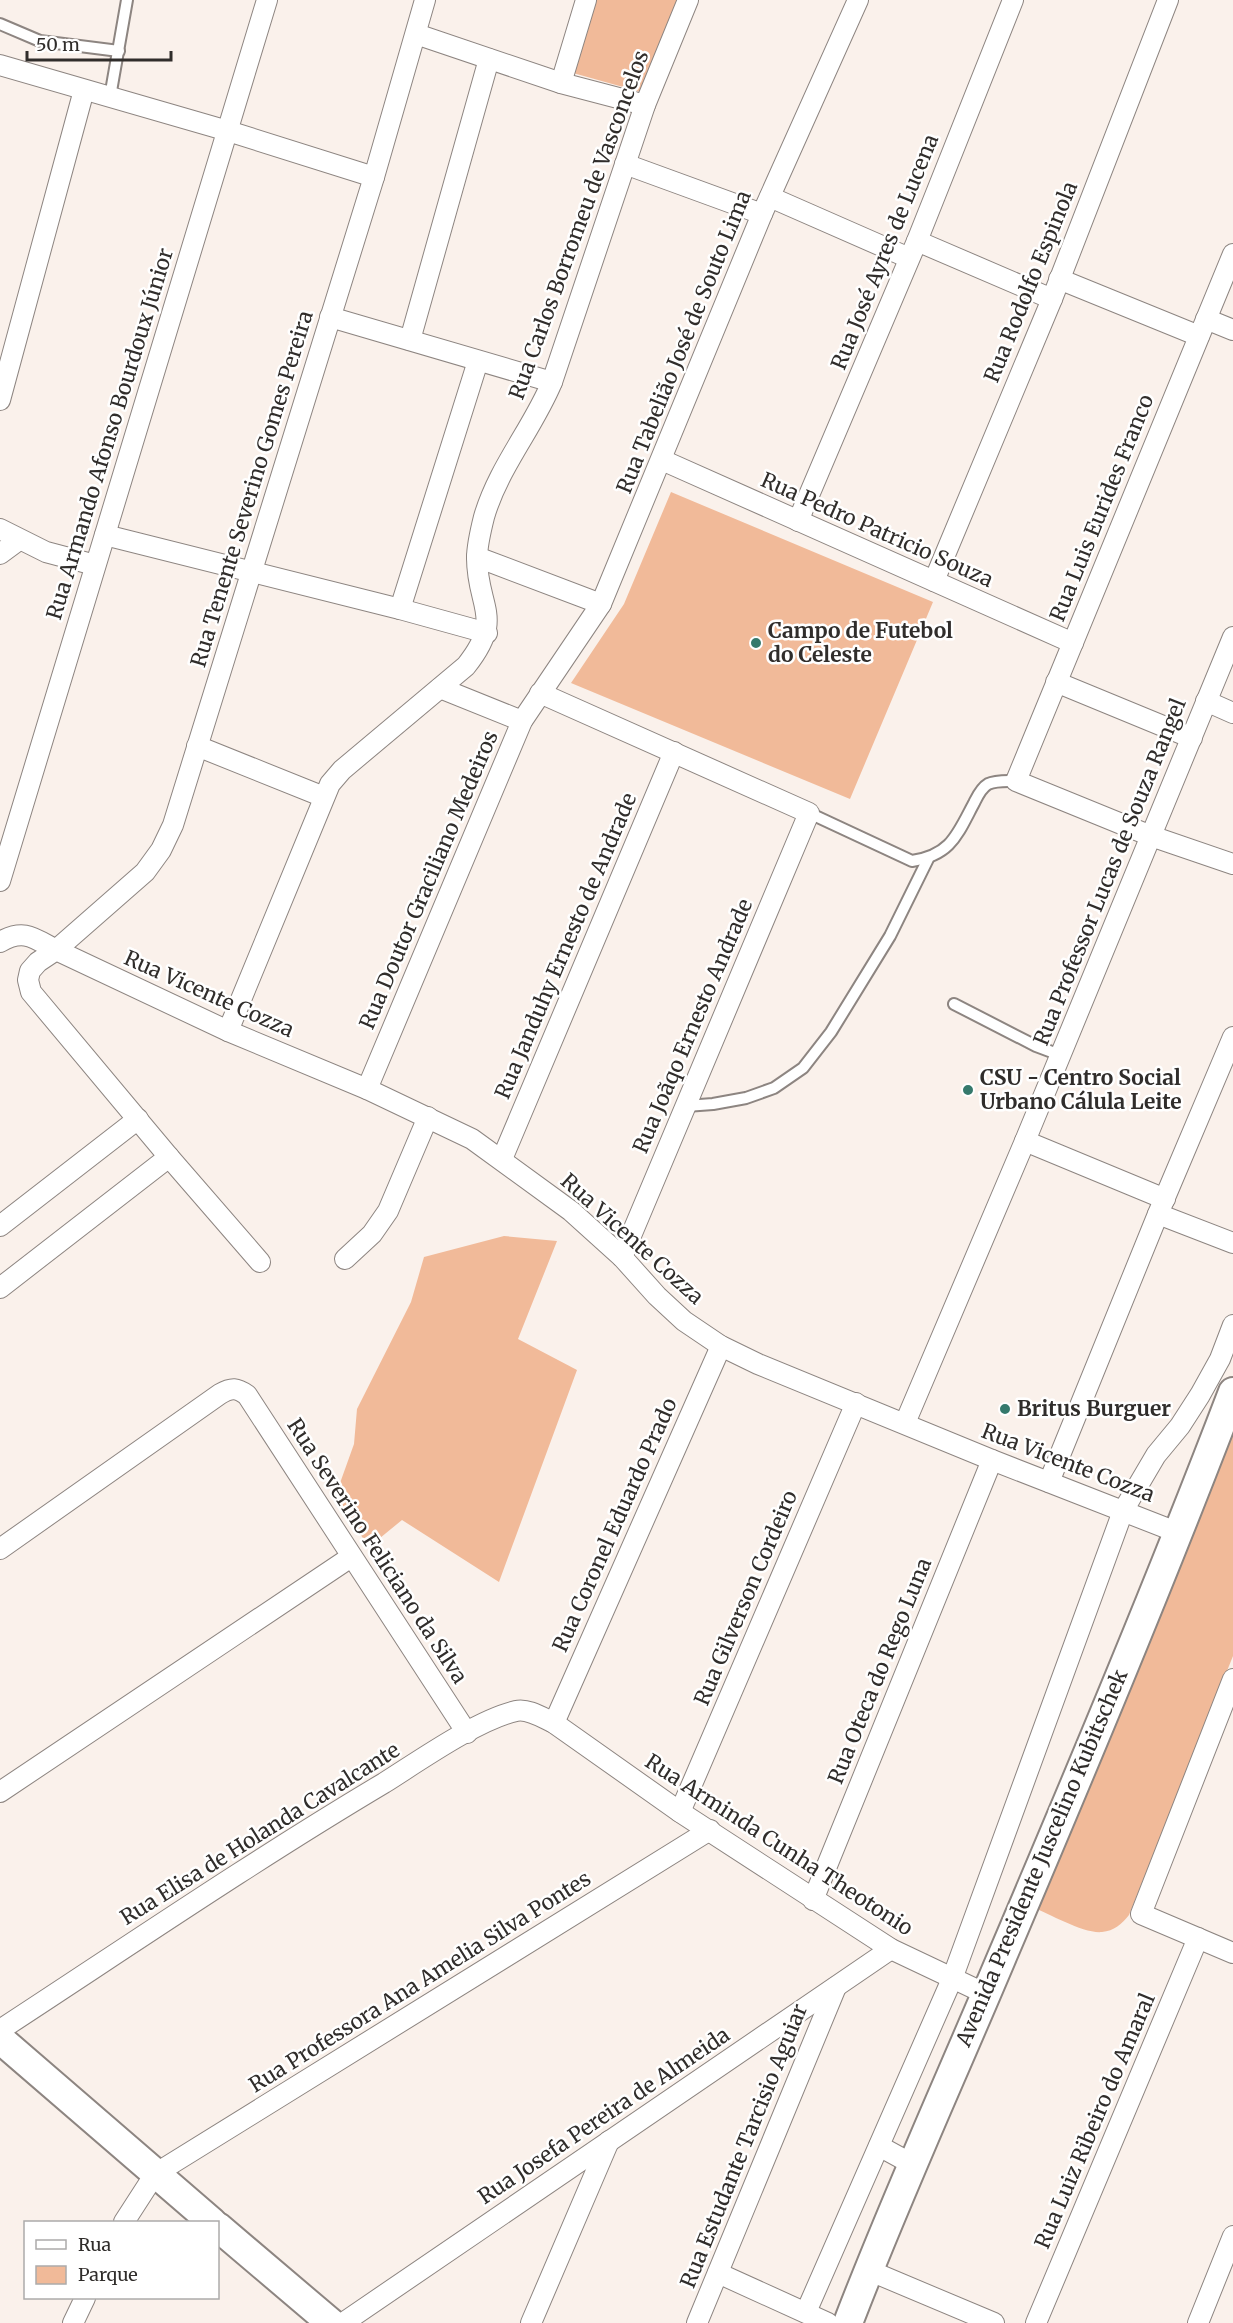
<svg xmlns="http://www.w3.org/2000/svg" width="1233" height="2323" font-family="Merriweather,serif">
  <rect width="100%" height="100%" fill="#faf1eb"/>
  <g fill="#f1ba99">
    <path d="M595,0H679L641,92L573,73Z"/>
    <path d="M671,492L933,602L850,799L571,683L624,604Z"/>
    <path d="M504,1236L557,1241L518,1339L577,1370L499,1582L402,1520L369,1547L335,1497L354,1444L357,1409L411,1302L424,1257Z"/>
    <path d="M1233,1427V1656L1129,1915C1122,1924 1114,1931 1102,1932C1084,1934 1050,1914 1032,1907Z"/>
  </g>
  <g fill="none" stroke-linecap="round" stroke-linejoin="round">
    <g stroke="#8d8581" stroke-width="14">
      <g id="lane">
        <path d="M0,24L40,41L119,51"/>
        <path d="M110,97L127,0"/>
        <path d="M809,813L912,861C951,855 957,835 974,803C977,797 981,788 988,784C996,780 1008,781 1016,781"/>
        <path d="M954,1004L1036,1046L1060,1055"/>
        <path d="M686,1106L713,1104L746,1098L774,1088L803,1068L831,1032L890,936L928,859"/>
      </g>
    </g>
    <g stroke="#8d8581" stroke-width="22">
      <g id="street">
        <path d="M416,34L561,83L645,105"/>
        <path d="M0,65L228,131L374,177"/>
        <path d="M561,83L586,0"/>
        <path d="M625,164L762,214"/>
        <path d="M770,197L909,258"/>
        <path d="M917,241L1052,299"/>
        <path d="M1233,254L1016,781L1151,836L1233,864"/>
        <path d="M1059,279L1199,336"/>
        <path d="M330,317L552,382"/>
        <path d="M1206,319L1233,330"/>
        <path d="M410,340L489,59"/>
        <path d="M0,400L84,90"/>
        <path d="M662,460L1073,643"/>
        <path d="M798,521L917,241L1013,0"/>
        <path d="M0,529L46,552L95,565"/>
        <path d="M105,535L400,609L487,633"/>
        <path d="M0,554L19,540"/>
        <path d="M477,557L601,604"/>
        <path d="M934,581L1052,299L1168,0"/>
        <path d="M400,609L478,361"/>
        <path d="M1056,682L1192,738"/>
        <path d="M440,688L522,721"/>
        <path d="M540,693L809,813L622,1257"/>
        <path d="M1206,701L1233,713"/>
        <path d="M197,746L324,797"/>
        <path d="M0,881L267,0"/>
        <path d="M0,942C24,928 34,938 56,950L228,1031L367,1089L472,1139L571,1211L622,1257L657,1296L684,1321L721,1346L758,1364L992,1460L1179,1533"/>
        <path d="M228,1031L330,784L342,770L466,666C505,617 477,608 477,558C477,545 481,529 484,517C498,468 533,428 552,382L645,105L688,0"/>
        <path d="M367,1089L522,721L601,604L762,214L858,0"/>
        <path d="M1025,1141L1165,1199"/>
        <path d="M502,1159L674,752"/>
        <path d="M1158,1214L1233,1243"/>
        <path d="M0,1226L138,1119"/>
        <path d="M345,1259L372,1234L388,1211L428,1117"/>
        <path d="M260,1262L169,1157L31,992L28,980L30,971L38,962L56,950L145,872L161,850L173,825L374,177L425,0"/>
        <path d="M0,1288L169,1157"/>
        <path d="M905,1423L1025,1141L1233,637"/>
        <path d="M1049,1482L1158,1214L1233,1037"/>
        <path d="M0,1549L220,1394C232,1387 237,1388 247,1395L467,1733"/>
        <path d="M1233,1679L1141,1914L1233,1953"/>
        <path d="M554,1723L721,1346"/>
        <path d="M0,1792L351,1557"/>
        <path d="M680,1812L856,1403"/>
        <path d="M813,1900L992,1460"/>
        <path d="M0,2030C127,1947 253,1861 384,1783C419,1761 477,1720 516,1711C528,1708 543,1718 554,1723L680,1812L891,1949L986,1994"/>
        <path d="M879,2146L912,2164"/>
        <path d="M124,2222L155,2174L710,1830"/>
        <path d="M868,2270L994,2323"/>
        <path d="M718,2273L828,2323"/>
        <path d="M806,2312L952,1979L1123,1511L1156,1455L1180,1426L1200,1395L1220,1359L1233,1325"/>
        <path d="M73,2323L85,2298"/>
        <path d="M343,2323L891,1949"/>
        <path d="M531,2323L609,2141"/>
        <path d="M697,2323L836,1987"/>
        <path d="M1036,2323L1198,1938"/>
        <path d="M1198,2323L1233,2236"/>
      </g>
    </g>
    <g stroke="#8d8581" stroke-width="32">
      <g id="secondary">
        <path d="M0,2039L212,2222"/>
        <path d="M218,2227L331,2323"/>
        <path d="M848,2323C895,2200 950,2080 1001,1959C1081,1771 1160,1583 1233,1392"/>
      </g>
    </g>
    <use href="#lane" stroke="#fff" stroke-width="10"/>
    <use href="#street" stroke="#fff" stroke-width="20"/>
    <use href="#secondary" stroke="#fff" stroke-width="28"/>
  </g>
  <g fill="#35796c" stroke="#fff" stroke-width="2">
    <circle cx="756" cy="643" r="6"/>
    <circle cx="968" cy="1090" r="6"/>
    <circle cx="1005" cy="1409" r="6"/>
  </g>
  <g text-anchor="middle" stroke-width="5" stroke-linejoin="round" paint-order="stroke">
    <g font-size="21" fill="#302d2b" stroke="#fff">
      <text transform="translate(579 225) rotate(-70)" y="7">Rua Carlos Borromeu de Vasconcelos</text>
      <text transform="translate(885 252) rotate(-68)" y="7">Rua José Ayres de Lucena</text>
      <text transform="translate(1031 282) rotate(-68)" y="7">Rua Rodolfo Espinola</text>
      <text transform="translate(684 342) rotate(-68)" y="7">Rua Tabelião José de Souto Lima</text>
      <text transform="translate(110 434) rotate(-73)" y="7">Rua Armando Afonso Bourdoux Júnior</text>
      <text transform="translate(252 489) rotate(-73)" y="7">Rua Tenente Severino Gomes Pereira</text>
      <text transform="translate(1102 508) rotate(-68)" y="7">Rua Luis Eurides Franco</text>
      <text transform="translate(877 530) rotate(24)" y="7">Rua Pedro Patricio Souza</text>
      <text transform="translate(1110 872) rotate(-68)" y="7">Rua Professor Lucas de Souza Rangel</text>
      <text transform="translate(429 880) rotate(-67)" y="7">Rua Doutor Graciliano Medeiros</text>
      <text transform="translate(566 946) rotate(-67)" y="7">Rua Janduhy Ernesto de Andrade</text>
      <text transform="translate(209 994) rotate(24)" y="7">Rua Vicente Cozza</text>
      <text transform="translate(693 1026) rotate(-67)" y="7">Rua Joãqo Ernesto Andrade</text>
      <text transform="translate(632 1239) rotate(42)" y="7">Rua Vicente Cozza</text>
      <text transform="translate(1068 1463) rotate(21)" y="7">Rua Vicente Cozza</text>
      <text transform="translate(615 1525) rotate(-66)" y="7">Rua Coronel Eduardo Prado</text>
      <text transform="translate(377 1551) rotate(57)" y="7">Rua Severino Feliciano da Silva</text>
      <text transform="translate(746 1598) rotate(-67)" y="7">Rua Gilverson Cordeiro</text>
      <text transform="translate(880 1671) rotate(-68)" y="7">Rua Oteca do Rego Luna</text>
      <text transform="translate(260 1834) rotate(-32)" y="7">Rua Elisa de Holanda Cavalcante</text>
      <text transform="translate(779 1845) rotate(33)" y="7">Rua Arminda Cunha Theotonio</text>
      <text transform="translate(1042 1858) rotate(-67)" y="7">Avenida Presidente Juscelino Kubitschek</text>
      <text transform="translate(420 1982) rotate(-32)" y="7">Rua Professora Ana Amelia Silva Pontes</text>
      <text transform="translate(604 2116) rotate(-34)" y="7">Rua Josefa Pereira de Almeida</text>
      <text transform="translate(1095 2121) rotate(-67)" y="7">Rua Luiz Ribeiro do Amaral</text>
      <text transform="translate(744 2146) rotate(-68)" y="7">Rua Estudante Tarcisio Aguiar</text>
    </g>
    <g font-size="21" font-weight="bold" fill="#302d2b" stroke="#fff" text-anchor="start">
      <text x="768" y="638">Campo de Futebol<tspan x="768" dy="24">do Celeste</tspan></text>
      <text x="980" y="1085">CSU - Centro Social<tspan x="980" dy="24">Urbano Cálula Leite</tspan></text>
      <text x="1017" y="1416">Britus Burguer</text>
    </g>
  </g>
  <rect x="24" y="2221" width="195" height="78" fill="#ffffff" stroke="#acabaa" stroke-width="1.5"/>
  <rect x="36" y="2240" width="30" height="9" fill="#ffffff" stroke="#acabaa" stroke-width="1.5"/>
  <text x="78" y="2251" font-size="18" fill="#302d2b">Rua</text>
  <rect x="36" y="2266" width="30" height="18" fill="#f1ba99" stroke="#acabaa" stroke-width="1.5"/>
  <text x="78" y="2281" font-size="18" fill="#302d2b">Parque</text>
  <path d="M27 51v9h144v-9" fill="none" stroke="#302d2b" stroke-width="3"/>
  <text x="36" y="51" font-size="18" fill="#302d2b" stroke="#ffffff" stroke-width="4.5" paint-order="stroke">50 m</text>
</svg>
